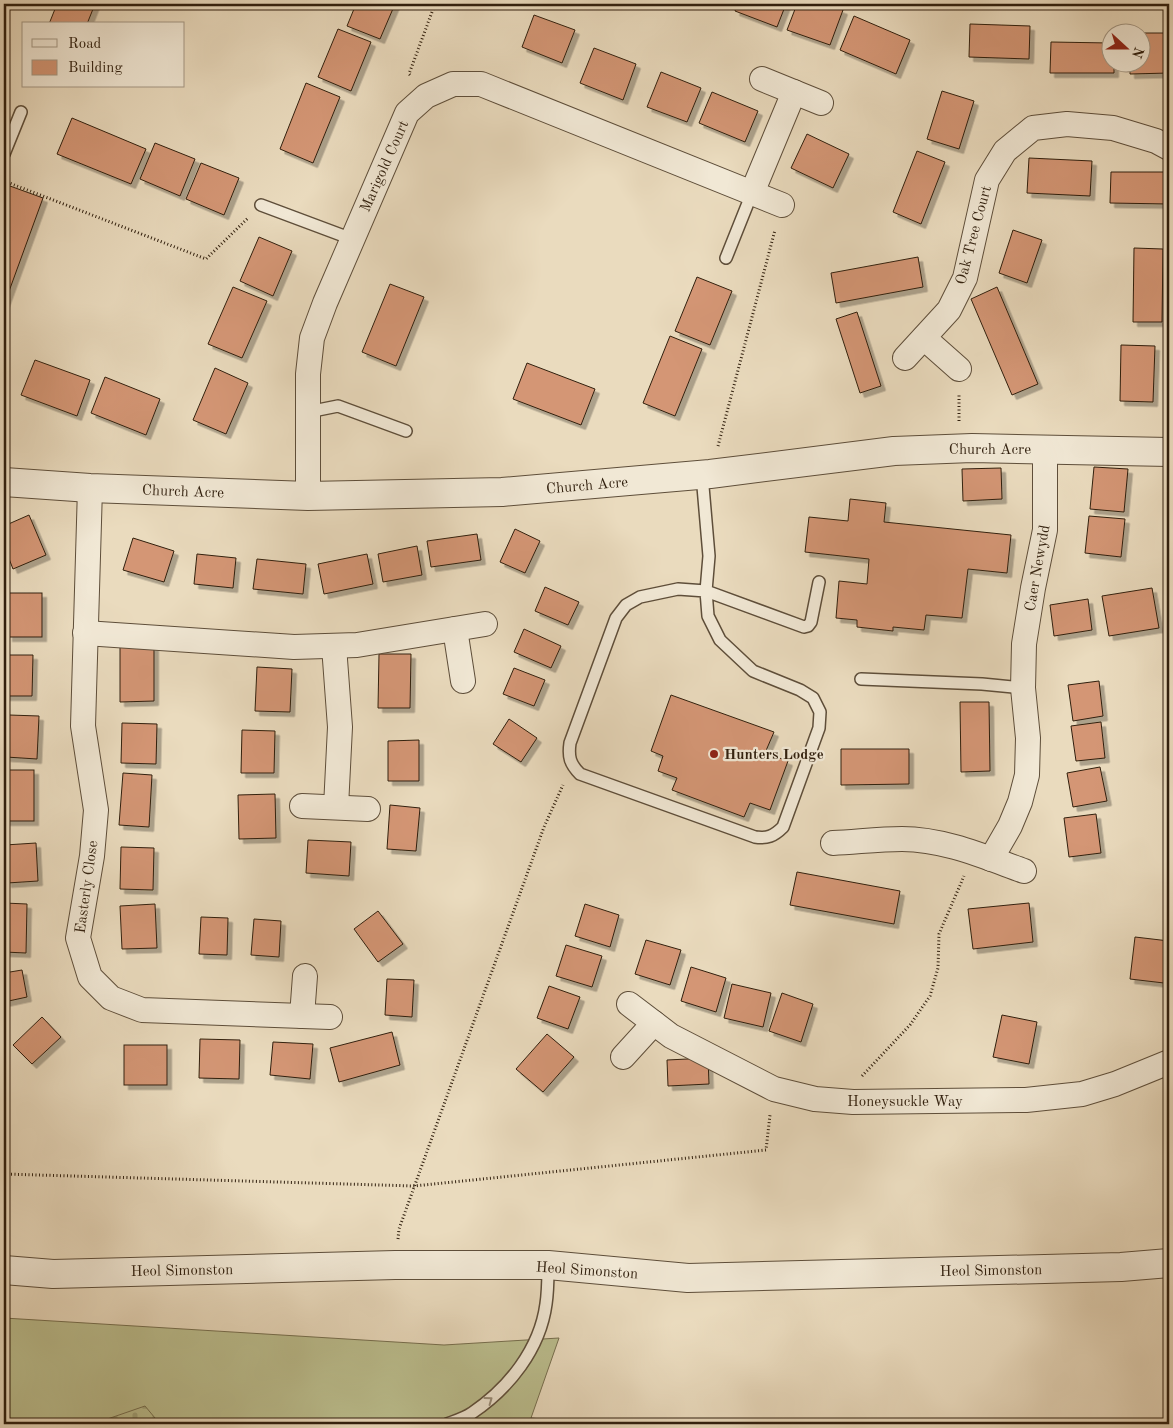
<svg xmlns="http://www.w3.org/2000/svg" width="1173" height="1428" font-family="'Old Standard TT',serif">
  <defs>
    <pattern id="cemetery-stones" width="16" height="16" patternUnits="userSpaceOnUse" patternTransform="scale(1.25)"><rect width="16" height="16" fill="#bbbe8e"/><path d="M2 7V4a2 2 0 0 1 4 0v3zM10 15v-3a2 2 0 0 1 4 0v3z" fill="#a1a379"/></pattern>
    <filter id="shadow"><feDropShadow dx="4.5" dy="4.5" stdDeviation="0" flood-color="#0004"/></filter>
  </defs>
  <rect width="100%" height="100%" fill="#eadbbe"/>
  <filter id="stains"><feTurbulence type="fractalNoise" baseFrequency=".004" numOctaves="4"/><feColorMatrix values="0 0 0 0 .2 0 0 0 0 .09 0 0 0 0 .02 0 0 0 .5 -.17"/></filter>
  <radialGradient id="worn" r=".72"><stop offset=".6" stop-color="#630" stop-opacity="0"/><stop offset="1" stop-color="#630" stop-opacity=".3"/></radialGradient>
  <path fill="#bbbe8e" stroke="#766e4e" d="M4,1318L444,1345L559,1338L531,1418L591,1424H4Z"/>
  <path fill="url(#cemetery-stones)" stroke="#766e4e" d="M145,1406L160,1424H93Z"/>
  <g fill="#d49675" stroke="#301f0e" filter="url(#shadow)">
    <path d="M57,4H95L87,24H49Z"/>
    <path d="M356,4H395L380,39L347,26Z"/>
    <path d="M737,4H786L777,27L735,11Z"/>
    <path d="M797,4H826L843,10L830,45L787,30Z"/>
    <path d="M534,15L575,30L562,63L522,47Z"/>
    <path d="M854,16L910,40L896,74L840,50Z"/>
    <path d="M970,24L1030,26L1029,59L969,57Z"/>
    <path d="M338,29L371,42L351,91L318,77Z"/>
    <path d="M1140,33H1169V73L1130,74V62H1140Z"/>
    <path d="M1051,42L1110,43V62H1114V73H1050Z"/>
    <path d="M594,48L636,64L623,100L580,83Z"/>
    <path d="M661,72L701,88L687,122L647,107Z"/>
    <path d="M306,83L340,97L313,163L280,149Z"/>
    <path d="M942,91L974,101L959,149L927,139Z"/>
    <path d="M712,92L758,111L745,142L699,123Z"/>
    <path d="M72,118L146,149L131,184L57,154Z"/>
    <path d="M807,134L849,154L833,188L791,168Z"/>
    <path d="M155,143L195,159L180,196L140,179Z"/>
    <path d="M917,151L945,162L921,224L893,212Z"/>
    <path d="M1029,158L1092,161L1090,196L1027,193Z"/>
    <path d="M201,163L239,178L224,215L186,199Z"/>
    <path d="M1111,172H1169V204L1110,203Z"/>
    <path d="M10,186L43,198L4,305V204Z"/>
    <path d="M1013,230L1042,240L1027,283L999,273Z"/>
    <path d="M259,237L292,251L273,296L240,281Z"/>
    <path d="M1134,248L1163,249L1162,322H1133Z"/>
    <path d="M918,257L923,287L836,303L831,273Z"/>
    <path d="M697,277L732,291L710,345L675,331Z"/>
    <path d="M390,284L424,297L396,366L362,352Z"/>
    <path d="M233,287L267,301L242,358L208,344Z"/>
    <path d="M997,287L1038,384L1012,395L971,299Z"/>
    <path d="M857,312L881,386L860,393L836,319Z"/>
    <path d="M670,336L702,349L675,416L643,403Z"/>
    <path d="M1121,345L1155,346L1153,402L1120,401Z"/>
    <path d="M35,360L90,380L77,416L21,395Z"/>
    <path d="M527,363L595,389L581,425L513,399Z"/>
    <path d="M215,368L248,383L226,434L193,420Z"/>
    <path d="M105,377L160,399L146,435L91,413Z"/>
    <path d="M1094,467L1128,469L1124,512L1090,509Z"/>
    <path d="M1001,468L1002,499L963,501L962,469Z"/>
    <path d="M850,499L886,503L884,522L1011,535L1007,573L968,569L962,618L926,615L924,630L893,627V631L857,627V620L836,618L839,581L867,584L869,559L805,552L809,517L848,521Z"/>
    <path d="M29,515L46,555L13,569L4,546V526Z"/>
    <path d="M1089,516L1125,519L1121,557L1085,553Z"/>
    <path d="M515,529L540,541L525,573L500,562Z"/>
    <path d="M477,534L481,560L431,567L427,541Z"/>
    <path d="M133,538L174,551L164,582L123,570Z"/>
    <path d="M417,546L422,575L383,582L378,554Z"/>
    <path d="M197,554L236,558L233,588L194,584Z"/>
    <path d="M367,554L373,584L324,594L318,564Z"/>
    <path d="M257,559L306,564L303,594L253,589Z"/>
    <path d="M545,587L579,602L568,625L535,611Z"/>
    <path d="M1152,588L1159,628L1109,636L1102,596Z"/>
    <rect x="8" y="593" width="34" height="44"/>
    <path d="M1088,599L1092,630L1054,636L1050,605Z"/>
    <path d="M524,629L561,646L551,668L514,652Z"/>
    <path d="M120,646H154V701L120,702Z"/>
    <path d="M379,654H411L410,708H378Z"/>
    <path d="M5,655H33L32,696H4Z"/>
    <path d="M257,667L292,669L290,712L255,711Z"/>
    <path d="M514,668L545,680L534,706L503,694Z"/>
    <path d="M1099,681L1103,716L1073,721L1068,685Z"/>
    <path d="M671,695L774,732L765,753L788,761L770,810L750,803L744,817L672,790L677,778L658,771L663,756L651,751Z"/>
    <path d="M960,702H989L990,771L961,772Z"/>
    <path d="M9,715L39,716L37,759L6,757Z"/>
    <path d="M509,719L537,738L521,762L493,744Z"/>
    <path d="M1101,722L1105,758L1076,761L1071,726Z"/>
    <path d="M122,723L157,724L156,764L121,763Z"/>
    <path d="M242,730L275,731L274,773H241Z"/>
    <path d="M419,740V781H388V741Z"/>
    <path d="M841,749H909V784L841,785Z"/>
    <path d="M1100,767L1107,801L1073,807L1067,773Z"/>
    <rect x="5" y="770" width="29" height="51"/>
    <path d="M123,773L152,775L149,827L119,825Z"/>
    <path d="M275,794L276,838L239,839L238,795Z"/>
    <path d="M390,805L420,808L416,851L387,849Z"/>
    <path d="M1096,814L1101,853L1069,857L1064,818Z"/>
    <path d="M308,840L351,842L349,876L306,873Z"/>
    <path d="M36,843L38,881L7,883L5,845Z"/>
    <path d="M121,847L154,848L153,890L120,889Z"/>
    <path d="M797,872L900,891L894,924L790,905Z"/>
    <path d="M4,903L27,904L26,953L4,952Z"/>
    <path d="M1029,903L1033,942L973,949L968,909Z"/>
    <path d="M155,904L157,948L122,949L120,906Z"/>
    <path d="M585,904L619,915L610,947L575,936Z"/>
    <path d="M378,911L403,944L378,962L354,929Z"/>
    <path d="M201,917L228,918L227,955L199,954Z"/>
    <path d="M254,919L281,921L279,957L251,955Z"/>
    <path d="M1135,937L1169,941L1164,983L1130,979Z"/>
    <path d="M646,940L681,950L670,985L635,974Z"/>
    <path d="M566,945L602,956L592,987L556,976Z"/>
    <path d="M691,967L726,978L716,1012L681,1001Z"/>
    <path d="M22,970L27,997L4,1002V973Z"/>
    <path d="M387,979L414,980L412,1017L385,1015Z"/>
    <path d="M732,984L771,993L763,1027L724,1018Z"/>
    <path d="M549,986L580,997L568,1029L537,1018Z"/>
    <path d="M782,993L813,1004L801,1042L769,1031Z"/>
    <path d="M1002,1015L1037,1022L1029,1064L993,1057Z"/>
    <path d="M42,1017L61,1037L32,1064L13,1045Z"/>
    <path d="M392,1032L400,1065L339,1082L330,1048Z"/>
    <path d="M547,1034L574,1057L543,1092L516,1069Z"/>
    <path d="M200,1039L240,1040L239,1079L199,1078Z"/>
    <path d="M273,1042L313,1044L310,1079L270,1075Z"/>
    <rect x="124" y="1045" width="43" height="40"/>
    <path d="M708,1058L709,1084L668,1086L667,1060Z"/>
  </g>
  <g fill="none" stroke-linecap="round" stroke-linejoin="round">
    <g stroke="#5e4e3a" stroke-width="14">
      <g id="service">
        <path d="M4,154L21,112"/>
        <path d="M261,205L352,239"/>
        <path d="M726,258L752,193"/>
        <path d="M308,412L338,406L406,431"/>
        <path d="M702,475L709,556L706,591L678,589L640,597L626,605L616,618L570,743C568,757 570,764 580,774L755,837C767,839 774,836 783,827L819,728L820,712L813,698L800,690L753,671L720,640L708,616L706,591L804,627L808,626L811,622L819,582"/>
        <path d="M861,679L982,684L1023,688"/>
        <path d="M447,1424C455,1421 465,1418 472,1413C509,1388 540,1349 546,1304C548,1291 548,1278 548,1265"/>
      </g>
    </g>
    <g stroke="#5e4e3a" stroke-width="26">
      <g id="minor">
        <path d="M762,79L821,103"/>
        <path d="M752,193L794,92"/>
        <path d="M924,338L959,369"/>
        <path d="M905,358L949,310L965,278L987,180L1005,151L1033,128L1067,124L1113,128L1156,141L1169,148"/>
        <path d="M90,488L83,726L96,810L92,856L78,938L90,977L111,998L142,1010L330,1017"/>
        <path d="M308,496V374L312,338L325,303L407,113L426,96L453,84H481L782,205"/>
        <path d="M455,629L463,681"/>
        <path d="M85,633L294,647L357,645L485,624"/>
        <path d="M334,646L340,727L336,807"/>
        <path d="M302,806L368,809"/>
        <path d="M833,843C856,842 879,839 902,839C944,839 985,857 1024,871"/>
        <path d="M991,859L1010,826L1020,802L1027,775L1028,738L1023,688L1024,644L1033,588L1045,530V449"/>
        <path d="M629,1004L671,1036L774,1089L815,1099L853,1102L1026,1100L1082,1094L1115,1084L1169,1062"/>
        <path d="M302,1016L305,976"/>
        <path d="M623,1057L654,1023"/>
      </g>
    </g>
    <g stroke="#5e4e3a" stroke-width="30">
      <g id="tertiary">
        <path d="M4,482L90,488L308,496L502,492L710,474L894,451L972,448L1169,452"/>
        <path d="M4,1270L53,1274L395,1265H548L688,1278L1121,1267L1169,1263"/>
      </g>
    </g>
    <g stroke="#301f0e" stroke-width="3" stroke-dasharray="1 2.5" stroke-linecap="butt">
      <path d="M410,75L409,74L435,4"/>
      <path d="M4,181L206,259L248,218"/>
      <path d="M959,421V393"/>
      <path d="M718,446L775,230"/>
      <path d="M862,1076L910,1025L930,996L938,968L939,934L964,876"/>
      <path d="M4,1174L414,1186L766,1150L770,1115"/>
      <path d="M398,1239L399,1229L544,827L563,785"/>
      <path d="M137,1424L144,1421"/>
    </g>
    <use href="#service" stroke="#f1e8d5" stroke-width="11"/>
    <use href="#minor" stroke="#f1e8d5" stroke-width="24"/>
    <use href="#tertiary" stroke="#f1e8d5" stroke-width="28"/>
  </g>
  <defs><path id="oneway-chevron" d="M-2-3.5L2.5 0L-2 3.5" fill="none" stroke-width="1.6" stroke-linecap="round" stroke-linejoin="round" transform="scale(1.25)"/></defs>
  <use stroke="#9a8e7b" href="#oneway-chevron" transform="translate(489 1400) rotate(-36)"/>
  <circle fill="#8f2418" stroke="#f1e8d5" stroke-width="2" cx="714" cy="754" r="5"/>
  <g text-anchor="middle" stroke-width="4.5" stroke-linejoin="round" paint-order="stroke">
    <g font-size="15" fill="#301f0e" stroke="#f1e8d5">
      <text transform="translate(384 166) rotate(-66)" y="5">Marigold Court</text>
      <text transform="translate(973 235) rotate(-75)" y="5">Oak Tree Court</text>
      <text x="990" y="454">Church Acre</text>
      <text transform="translate(587 485) rotate(-5)" y="5">Church Acre</text>
      <text transform="translate(183 491) rotate(2)" y="5">Church Acre</text>
      <text transform="translate(1037 568) rotate(-80)" y="5">Caer Newydd</text>
      <text transform="translate(86 887) rotate(-82)" y="5">Easterly Close</text>
      <text x="905" y="1106">Honeysuckle Way</text>
      <text transform="translate(182 1270) rotate(-1)" y="5">Heol Simonston</text>
      <text transform="translate(587 1270) rotate(4)" y="5">Heol Simonston</text>
      <text transform="translate(991 1270) rotate(-1)" y="5">Heol Simonston</text>
    </g>
    <g font-size="15" font-weight="bold" fill="#301f0e" stroke="#f1e8d5" text-anchor="start">
      <text x="724" y="759">Hunters Lodge</text>
    </g>
  </g>
  <rect width="1173" height="1428" fill="none" stroke="#eadbbe" stroke-width="20"/>
  <rect x="5" y="5" width="1163" height="1418" fill="none" stroke="#301f0e" stroke-width="2.5"/>
  <rect x="10" y="10" width="1153" height="1408" fill="none" stroke="#301f0e"/>
  <rect x="22" y="22" width="162" height="65" fill="#f1e8d5" stroke="#a49885"/>
  <rect x="32" y="39" width="25" height="8" fill="#f1e8d5" stroke="#a49885"/>
  <text x="68" y="48" font-size="15" fill="#301f0e">Road</text>
  <rect x="32" y="60" width="25" height="15" fill="#d49675" stroke="#a49885"/>
  <text x="68" y="72" font-size="15" fill="#301f0e">Building</text>
  <g transform="translate(1126 48) rotate(111)"><circle r="24" fill="#f1e8d5" stroke="#a49885"/>
  <path d="M0-4L9 19L0 12L-9 19Z" fill="#8f2418"/>
  <text y="-8" font-size="14" font-weight="bold" text-anchor="middle" fill="#301f0e">N</text>
  </g>
  <rect width="100%" height="100%" filter="url(#stains)"/>
  <rect width="100%" height="100%" fill="url(#worn)"/>
</svg>
